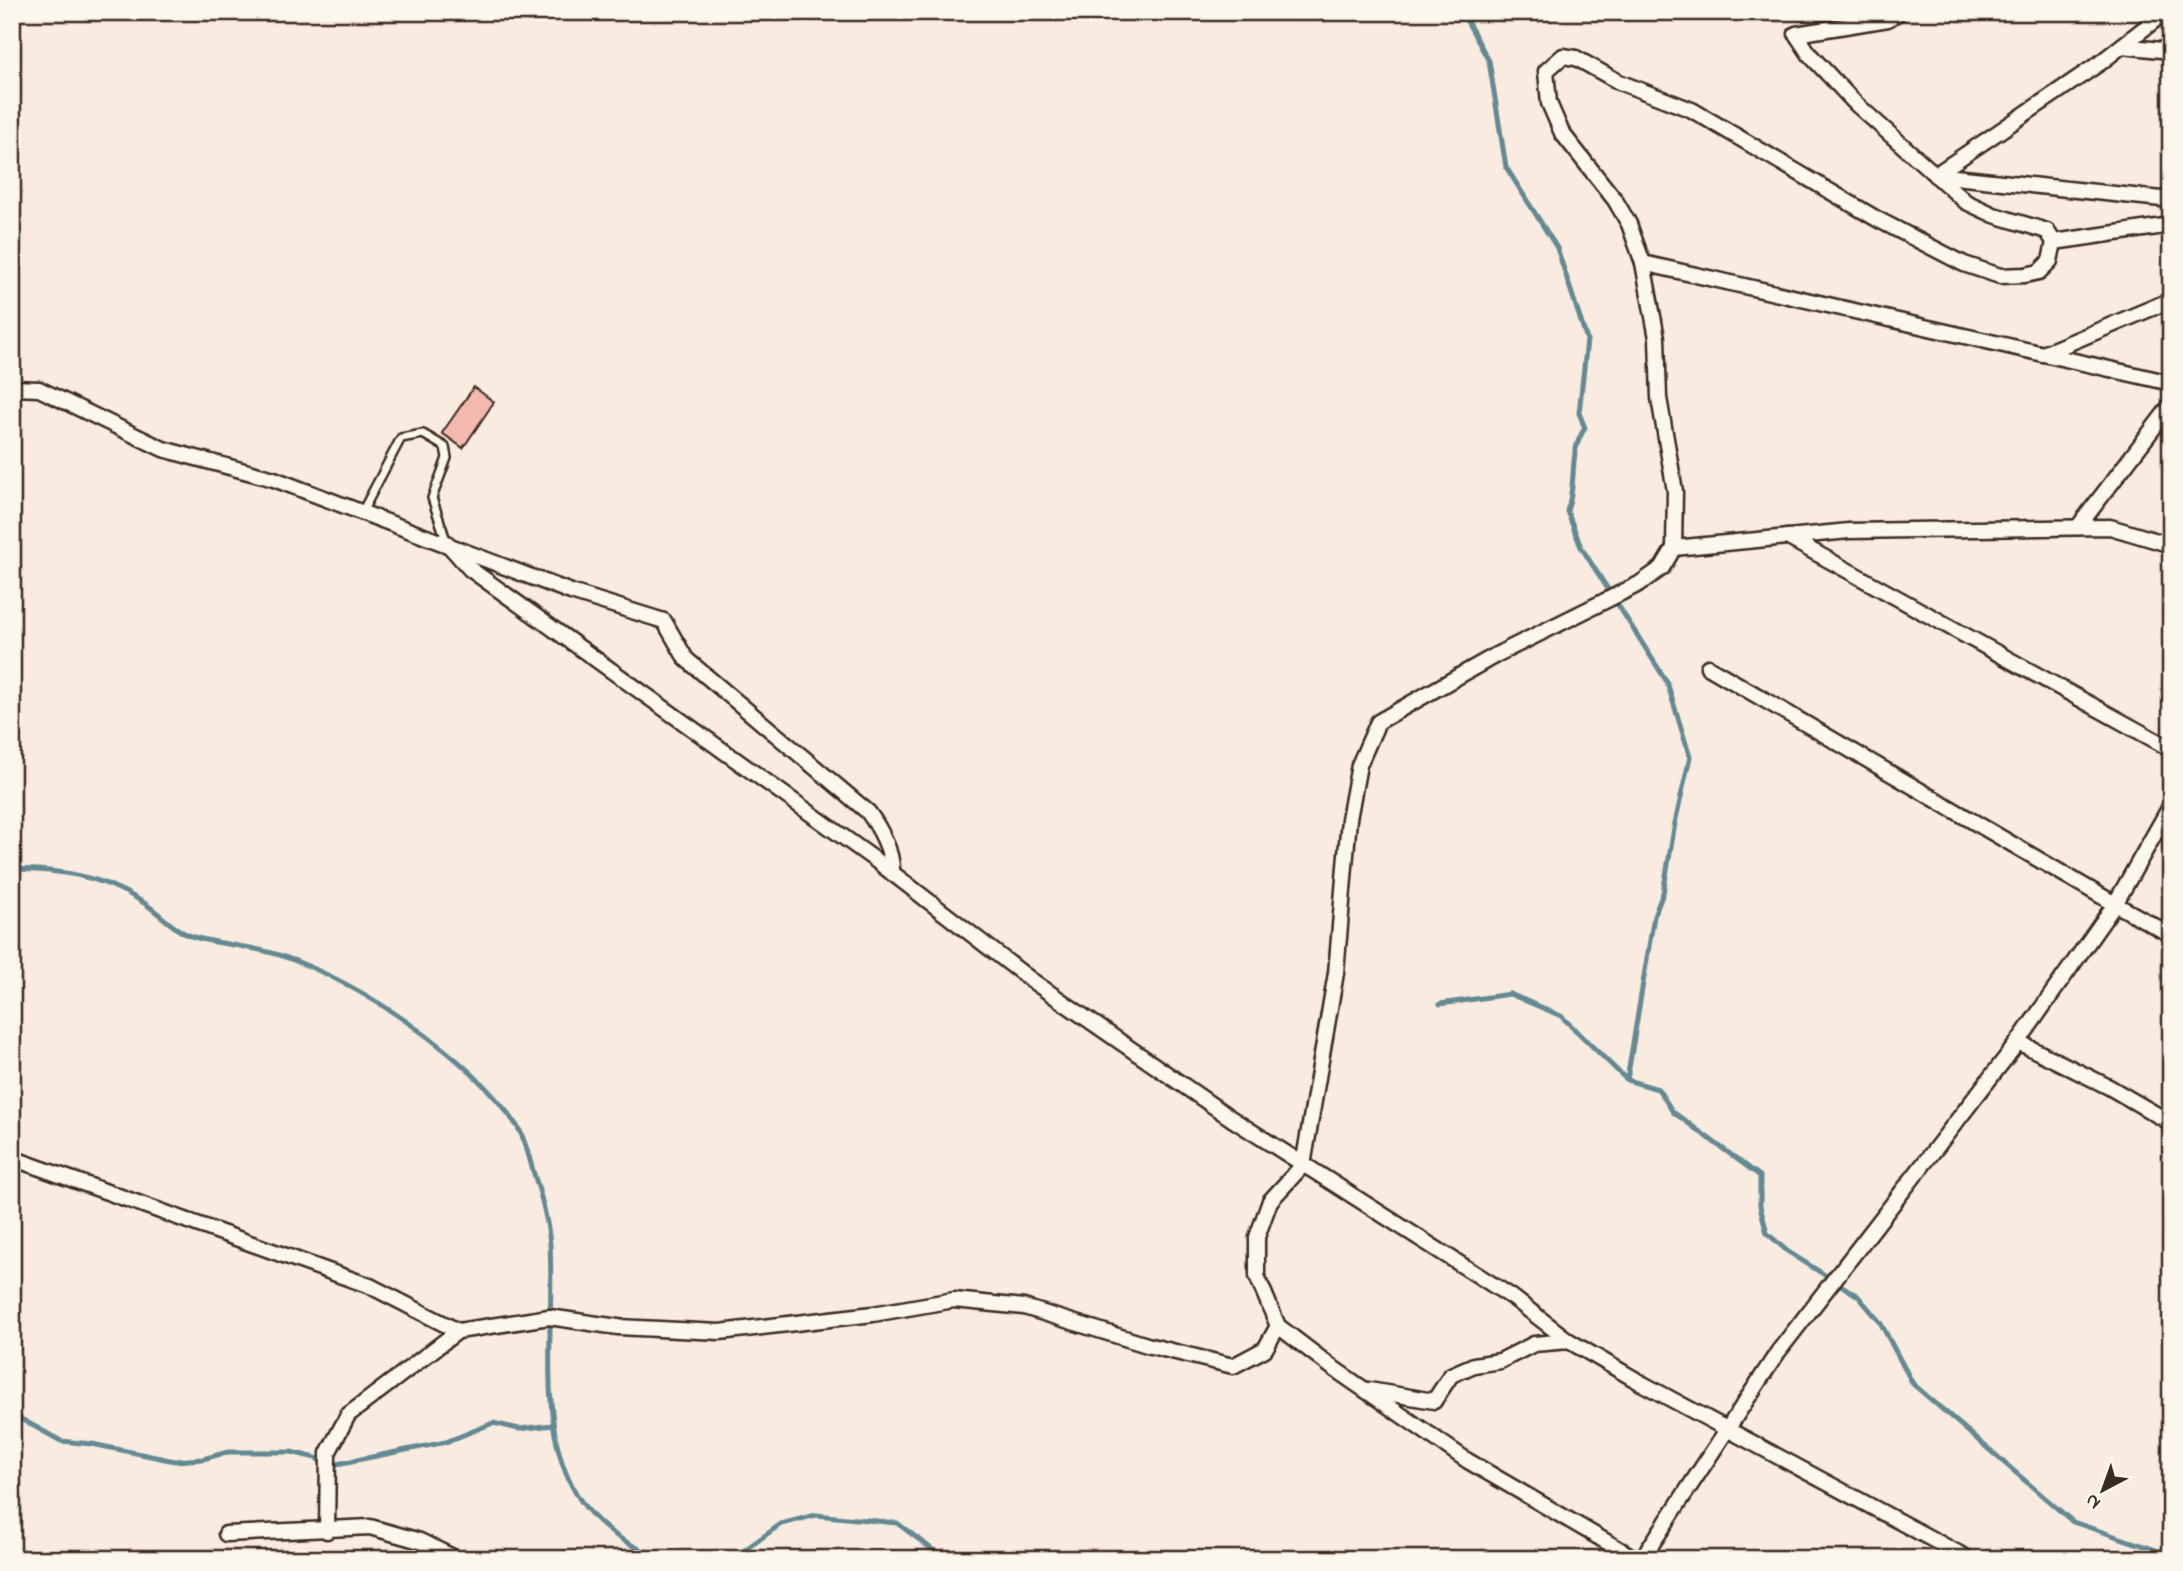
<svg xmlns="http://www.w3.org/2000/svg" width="2183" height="1571" font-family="'Indie Flower',sans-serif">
  <rect width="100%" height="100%" fill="#f9ebe0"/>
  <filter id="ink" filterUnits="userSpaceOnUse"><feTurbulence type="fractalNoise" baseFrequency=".0143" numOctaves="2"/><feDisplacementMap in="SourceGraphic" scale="14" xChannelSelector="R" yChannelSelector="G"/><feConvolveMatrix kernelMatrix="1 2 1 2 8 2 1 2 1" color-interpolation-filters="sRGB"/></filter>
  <g filter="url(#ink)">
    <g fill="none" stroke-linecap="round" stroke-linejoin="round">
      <g stroke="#648992" stroke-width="5">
        <path d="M1462,12L1489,61L1506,167L1557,248L1587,340L1579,413L1585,428C1567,455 1578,481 1567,511L1581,547L1667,682L1690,757L1675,823L1663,893L1654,916L1627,1080"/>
        <path d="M12,869C60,870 100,875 141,901C158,911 175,932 194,937C222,945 252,946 279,955C357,980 471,1057 517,1126C525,1138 529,1157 533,1171C541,1195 548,1220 550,1245C557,1363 515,1512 666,1559"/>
        <path d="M1440,1004L1510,994L1561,1016L1627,1080L1658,1089L1673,1112L1760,1176V1206L1767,1233L1787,1251L1858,1296L1880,1322L1913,1384L2073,1522L2171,1555"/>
        <path d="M12,1414L61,1441L92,1444L175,1461L203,1459L228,1452H291L316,1458L327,1466L446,1442L493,1423L519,1429L553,1425"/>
        <path d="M732,1559L781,1524L816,1515L897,1523L945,1559"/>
      </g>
    </g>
    <path fill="#f3b9ae" stroke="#3b2a1e" stroke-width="2" d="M474,387L494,402L463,448L442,433Z"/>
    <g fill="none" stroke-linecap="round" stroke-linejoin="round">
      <g stroke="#3b2a1e" stroke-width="12">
        <path id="service" d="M361,514L401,438L423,434L445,447L447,458L432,498L447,543"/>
      </g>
      <g stroke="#3b2a1e" stroke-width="19">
        <g id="minor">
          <path d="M2122,46L2171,51"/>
          <path d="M1935,175L2100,63L2165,12"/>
          <path d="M1936,175L2171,200"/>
          <path d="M2054,242L2171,225"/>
          <path d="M1643,263L2171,383"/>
          <path d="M2043,354L2171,300"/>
          <path d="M12,388L39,389L163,449L274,479L571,592L664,621L686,659L868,812C880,828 893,852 892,873"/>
          <path d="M2078,527L2171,405"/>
          <path d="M1787,537L2171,749"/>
          <path d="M447,543L470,569L874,859L1031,980L1232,1119L1512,1297L1569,1341"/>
          <path d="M1674,548L1849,531L2110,527L2171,545"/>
          <path d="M1708,667L2115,904L2171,805"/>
          <path d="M2018,1042L2109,1087L2171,1123"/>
          <path d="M12,1158L370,1286L458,1331"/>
          <path d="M1369,1390L1434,1401L1451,1375L1474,1365L1500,1361L1534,1344L1569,1341L1643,1384L1969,1559"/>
          <path d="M327,1531L328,1453L348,1415L458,1331L549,1317L618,1327L720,1332L873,1314L954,1300L1024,1307L1147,1345L1233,1366L1265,1349L1278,1326"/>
          <path d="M226,1534L370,1527L420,1541L457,1559"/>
          <path d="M1636,1559L1468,1461L1333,1368L1278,1326L1257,1276V1237L1270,1201L1303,1165L1336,973L1349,819L1359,765L1378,722L1496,655L1639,584L1662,568L1674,548L1675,491L1659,398L1657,338L1643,263L1629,224L1615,200L1562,133L1549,103L1546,71L1563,56L1576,58L1619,82L1692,110L1877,219L1964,264L2000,276L2025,275L2039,272L2050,261L2054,242L2047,231L1994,215L1966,202L1856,104L1810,55L1796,34L1888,19L1899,12"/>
          <path d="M1642,1559L1778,1352L2018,1042L2115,904L2171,935"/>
        </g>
      </g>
      <path stroke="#3b2a1e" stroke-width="3.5" stroke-dasharray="2 5" stroke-linecap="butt" d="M1781,12L1787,21"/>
      <use href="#service" stroke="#fbf7ec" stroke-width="7"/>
      <use href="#minor" stroke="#fbf7ec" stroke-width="14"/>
    </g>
  </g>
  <rect width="2183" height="1571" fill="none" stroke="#fbf7ec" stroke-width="42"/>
  <rect x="21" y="21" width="2141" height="1529" fill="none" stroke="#3b2a1e" stroke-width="2.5" filter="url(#ink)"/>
  <g transform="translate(2103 1490) rotate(221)" stroke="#fbf7ec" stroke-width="5" paint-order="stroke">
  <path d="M0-5L12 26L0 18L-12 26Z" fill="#3b2a1e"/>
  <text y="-10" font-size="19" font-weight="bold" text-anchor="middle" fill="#3b2a1e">N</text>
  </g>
</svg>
